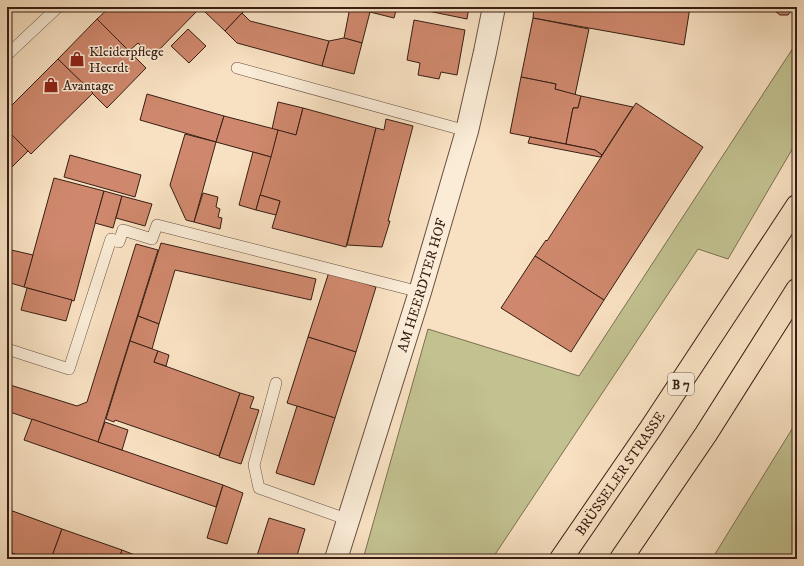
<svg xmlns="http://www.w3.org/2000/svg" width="804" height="566" font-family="'IM FELL DW Pica',serif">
  <rect width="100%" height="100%" fill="#f8e1c2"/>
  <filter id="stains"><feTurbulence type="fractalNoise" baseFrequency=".005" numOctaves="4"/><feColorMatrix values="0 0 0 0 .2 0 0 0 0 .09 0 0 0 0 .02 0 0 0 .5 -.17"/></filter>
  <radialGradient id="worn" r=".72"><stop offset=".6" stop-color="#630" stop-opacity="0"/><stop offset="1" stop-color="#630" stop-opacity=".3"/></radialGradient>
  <g fill="#c2c190" stroke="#7c7052">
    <path d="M797,42V141L728,259L698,249L492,559H363L428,329L579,376Z"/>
    <path d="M797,421V559H712Z"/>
  </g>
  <g fill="#cf886d" stroke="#371e14">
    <path d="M110,7H201L152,57L138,43L129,51L97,19Z"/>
    <path d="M208,7H244L246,9L225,31L204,11Z"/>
    <path d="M350,7H397L394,18Z"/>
    <path d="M350,7L370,12L362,43L344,38Z"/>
    <path d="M429,7H469L467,19L428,11Z"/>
    <path d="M534,7H690L684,45L533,18Z"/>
    <path d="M770,7H794L788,15H780Z"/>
    <path d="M242,13L250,21L329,41L322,66L237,43L225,31Z"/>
    <path d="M533,18L589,29L575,95L555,89L556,84L521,77Z"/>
    <path d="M97,19L146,68L107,108L58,59Z"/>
    <path d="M414,20L465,30L457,75L441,72L439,79L418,75L420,63L407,60Z"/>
    <path d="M188,29L206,46L189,63L171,46Z"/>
    <path d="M344,38L362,43L354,74L322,66L329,41Z"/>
    <path d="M58,59L93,93L31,154L7,130V110Z"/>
    <path d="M521,77L556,84L555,89L581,96L578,108H573L566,144L510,133Z"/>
    <path d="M147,94L224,116L216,142L140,120Z"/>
    <path d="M581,96L633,107L602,155L595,150L566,144L573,108H578Z"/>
    <path d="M278,102L303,108L296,135L272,129Z"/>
    <path d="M636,103L703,147L604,300L535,256L546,240L547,241Z"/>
    <path d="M303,108L376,128L346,247L272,228L280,201L260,195L278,130L296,135Z"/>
    <path d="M224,116L278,130L271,157L216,142Z"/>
    <path d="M386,119L413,126L388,221H390L382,247L347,245L376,128L384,130Z"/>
    <path d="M7,130L28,151L7,172Z"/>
    <path d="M185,134L216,142L194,222L186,220L170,185Z"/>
    <path d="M530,137L595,150L602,155L600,157L528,143Z"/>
    <path d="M253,152L271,157L256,210L239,205Z"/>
    <path d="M70,155L141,175L135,197L64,177Z"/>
    <path d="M54,178L104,191L74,301L24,287Z"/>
    <path d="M104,191L122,196L113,228L95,223Z"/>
    <path d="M203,193L218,197L216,207L220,209L218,217L222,218L220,229L194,222Z"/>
    <path d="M260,195L280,201L276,215L256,210Z"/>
    <path d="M122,196L152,204L145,226L116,218Z"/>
    <path d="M161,243L316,279L311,300L175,270L159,324L138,316Z"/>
    <path d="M136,244L158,250L98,442L7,411V384L77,406L87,402Z"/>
    <path d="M7,249L33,255L24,287L7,282Z"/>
    <path d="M535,256L604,300L571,352L501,308Z"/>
    <path d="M329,272L376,287L356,352L308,337Z"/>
    <path d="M27,288L72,300L66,321L21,310Z"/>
    <path d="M138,316L159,324L152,349L130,341Z"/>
    <path d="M308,337L356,352L335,418L287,403Z"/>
    <path d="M130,341L158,351L154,362L240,393L219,456L115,420L114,422L106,419Z"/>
    <path d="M158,351L169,355L166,366L154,362Z"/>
    <path d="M240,393L254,397L250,408L259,410L241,464L219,457Z"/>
    <path d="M297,406L335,418L314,485L276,473Z"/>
    <path d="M32,419L223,485L216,507L24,440Z"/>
    <path d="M105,422L128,430L122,450L98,442Z"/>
    <path d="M223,485L243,493L227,544L207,538Z"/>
    <path d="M7,509L62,529L51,559H28L7,551Z"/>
    <path d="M269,518L305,529L296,559H256Z"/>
    <path d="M62,529L122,550L119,559H51Z"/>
    <path d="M122,550L145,559H119Z"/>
  </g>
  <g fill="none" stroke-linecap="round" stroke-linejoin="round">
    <g stroke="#674f40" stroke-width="12">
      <g id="lane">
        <path d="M7,55L58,7"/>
        <path d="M237,68L467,131"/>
        <path d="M7,349L69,369L111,239L119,242L123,230L152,239L157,225L420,292"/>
        <path d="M276,383L254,465L259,488L349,520"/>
      </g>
    </g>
    <g stroke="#674f40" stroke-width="24">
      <g id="street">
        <path id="s1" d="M336,559L420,292L467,131L485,52L494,7"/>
      </g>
    </g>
    <g stroke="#371e14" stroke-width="24">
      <g id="highway">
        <path id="s2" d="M561,559L651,428L797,206"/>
        <path d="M621,559L706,434L797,290"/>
      </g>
    </g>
    <use href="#lane" stroke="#faecd7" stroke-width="11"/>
    <use href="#street" stroke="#faecd7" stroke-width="22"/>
    <use href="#highway" stroke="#f8e1c2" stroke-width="22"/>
  </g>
  <defs>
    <g id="shop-bare" transform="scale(1.2)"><path d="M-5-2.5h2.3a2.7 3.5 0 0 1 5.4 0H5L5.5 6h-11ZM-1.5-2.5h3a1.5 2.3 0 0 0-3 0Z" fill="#8f2418" stroke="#faecd7" stroke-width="2.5" paint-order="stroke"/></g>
  </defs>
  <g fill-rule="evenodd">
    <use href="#shop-bare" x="77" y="59"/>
    <use href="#shop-bare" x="51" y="85"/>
  </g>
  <g text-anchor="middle" stroke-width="3" stroke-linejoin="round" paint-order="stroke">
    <rect fill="#faecd7" stroke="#725c4e" stroke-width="1" x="668" y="373" width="26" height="22" rx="3"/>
    <g font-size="13" font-weight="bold" fill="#371e14">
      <text x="681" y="389">B 7</text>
    </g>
    <g font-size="14" fill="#371e14" stroke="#faecd7" text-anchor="start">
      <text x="89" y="56">Kleiderpflege<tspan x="89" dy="16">Heerdt</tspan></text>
      <text x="63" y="90">Avantage</text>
    </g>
    <g font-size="14" fill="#371e14" stroke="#faecd7">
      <text dy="5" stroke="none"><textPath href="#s1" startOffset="287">AM HEERDTER HOF</textPath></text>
      <text dy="5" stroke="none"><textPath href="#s2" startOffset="104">BRÜSSELER STRASSE</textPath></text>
    </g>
  </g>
  <rect width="804" height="566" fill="none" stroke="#f8e1c2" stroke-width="24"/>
  <rect x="8" y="8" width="788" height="550" fill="none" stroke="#371e14" stroke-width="2"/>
  <rect x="12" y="12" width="780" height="542" fill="none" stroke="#371e14"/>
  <rect width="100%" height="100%" filter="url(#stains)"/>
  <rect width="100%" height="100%" fill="url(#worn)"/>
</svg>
